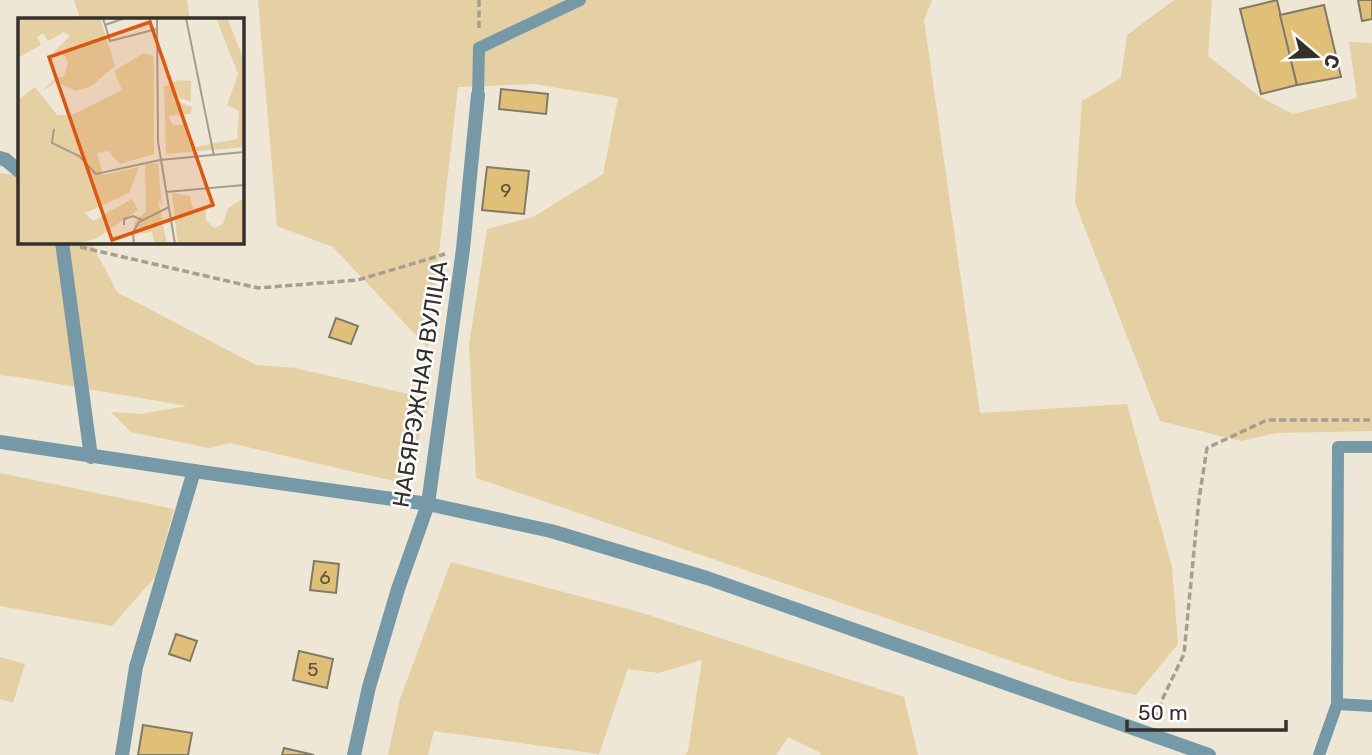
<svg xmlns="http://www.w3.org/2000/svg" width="1372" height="755" font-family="Rubik,sans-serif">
  <rect width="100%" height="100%" fill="#eee7d6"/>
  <g fill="#e4d0a2">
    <path d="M74,0H187L190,19H80Z"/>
    <path d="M258,0H932L924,20L980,413L1127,404L1172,567L1178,644L1136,695L1067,680L476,478L469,345L487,229L533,217L603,174L618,98L534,84L458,87L428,348L333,247L277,226Z"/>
    <path d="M1174,0H1212L1208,56L1260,97L1293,114L1357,98L1349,42L1372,43V431L1277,433L1241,441L1160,421L1075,203L1082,101L1121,78L1127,35Z"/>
    <path d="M0,173L19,176V242H91L117,292L256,365L295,368L430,399L406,484L230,443L209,448L131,432L111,412L140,414L187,406L18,377L0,375Z"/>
    <path d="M0,473L174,509L155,577L112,626L0,606Z"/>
    <path d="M451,562L639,612L904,697L918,755H820L821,753L788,737L776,755H684L688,751L702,660L659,673L628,669L599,754L434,731L428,755H388L400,699Z"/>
    <path d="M0,657L25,664L13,703L0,699Z"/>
  </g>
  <g fill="#dfc076" stroke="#817a6b" stroke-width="2">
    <path d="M1277,0L1297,85L1261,94L1240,9Z"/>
    <path d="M1358,0H1372V19L1362,21Z"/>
    <path d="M1324,5L1341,77L1297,85L1280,15Z"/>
    <path d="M501,89L548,94L546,114L499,109Z"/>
    <path d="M487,167L529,171L524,214L482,210Z"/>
    <path d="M336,318L358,326L351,344L329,337Z"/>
    <path d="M314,561L339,564L336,593L310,590Z"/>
    <path d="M176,634L197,641L190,661L169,654Z"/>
    <path d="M299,651L333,659L327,688L293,680Z"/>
    <path d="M143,725L192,733L188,755H138Z"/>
    <path d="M284,748L314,755H282Z"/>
  </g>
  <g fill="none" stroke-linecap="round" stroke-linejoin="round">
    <g stroke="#a59f93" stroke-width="3.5" stroke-dasharray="7 3.5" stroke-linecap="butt">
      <path d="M479,0V29"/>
      <path d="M80,247L258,288L358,280L445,254"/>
      <path d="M1155,719L1162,700L1184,654L1199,499L1207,448L1267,420H1372"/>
    </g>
    <g stroke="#7699a8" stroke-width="12">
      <path d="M478,95L479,48L580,0"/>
      <path d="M1337,704L1372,706"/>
      <path d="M1319,755L1337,704L1338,447H1372"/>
    </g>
    <g stroke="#7699a8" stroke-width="14">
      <path d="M0,158L6,160L19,171"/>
      <path d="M62,242L91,457"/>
      <path d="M122,755L136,667L194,471"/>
      <path d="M354,755L369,687L398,589L428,504L463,249L478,95"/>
    </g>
    <path stroke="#7699a8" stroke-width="14" d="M0,442L194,471L428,504L551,531L707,578L1209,755"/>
  </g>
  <g text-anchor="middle" stroke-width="5" stroke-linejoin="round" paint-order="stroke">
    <g font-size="19" fill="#5f553e">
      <text x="506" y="197">9</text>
      <text x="325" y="584">6</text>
      <text x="313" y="676">5</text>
    </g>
    <g font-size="23" fill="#34312b" stroke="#fff">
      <text transform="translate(420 384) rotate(-81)" y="8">НАБЯРЭЖНАЯ ВУЛІЦА</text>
    </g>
  </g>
  <g transform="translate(18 18)">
    <rect width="226" height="226" fill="#eee7d6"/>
    <path d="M0,0H82L97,48L72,69L58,73L38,64L25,73L36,61L46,58L50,44L45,36L38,40L36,34L52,18L46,14L30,23L25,15L19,19L23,27L0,40ZM198,0H209L226,42V129L148,136L146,69L160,62L173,63V84L157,78L156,82L174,89L173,96L150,98L155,107H167L172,130L219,121L221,93L209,87L220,56ZM126,35L135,38L136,48V136L102,146L90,133L79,135L85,157L121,149L111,175L67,195L75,203L114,181L120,192L79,220L60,226H0V82L17,69L39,97H54L104,72L96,53ZM140,145L144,188L140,181L149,226H137L134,214L118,216L116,205L128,193L127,146ZM154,175L172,178L176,196L187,188L188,202L196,210L205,206L210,190L226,180V226H160Z" fill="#e4d0a2"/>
    <path fill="none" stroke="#a49e92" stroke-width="2" d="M85,0L92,23L139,11M139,0L140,124L157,226M168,0L196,138M87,7L107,0M36,111L34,125L61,138L78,156L142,142L226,134M148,174L226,167M106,207V201L115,198L124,202M116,226L115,214L121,204L151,189"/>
    <path fill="#df570e" fill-opacity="0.15" stroke="#df570e" stroke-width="3.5" d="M132,4L195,187L94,222L31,39Z"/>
    <rect width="226" height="226" fill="none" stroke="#34312b" stroke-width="3.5"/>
  </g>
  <g transform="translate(1316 56) rotate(109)" stroke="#ffffff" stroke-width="5" paint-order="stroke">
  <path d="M0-5L12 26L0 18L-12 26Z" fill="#34312b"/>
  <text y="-10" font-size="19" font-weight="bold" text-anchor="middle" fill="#34312b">С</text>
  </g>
  <path d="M1127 720v10h159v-10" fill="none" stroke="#34312b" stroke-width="3.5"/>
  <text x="1138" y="720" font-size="21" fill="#34312b" stroke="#ffffff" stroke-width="5" paint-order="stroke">50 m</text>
</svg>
